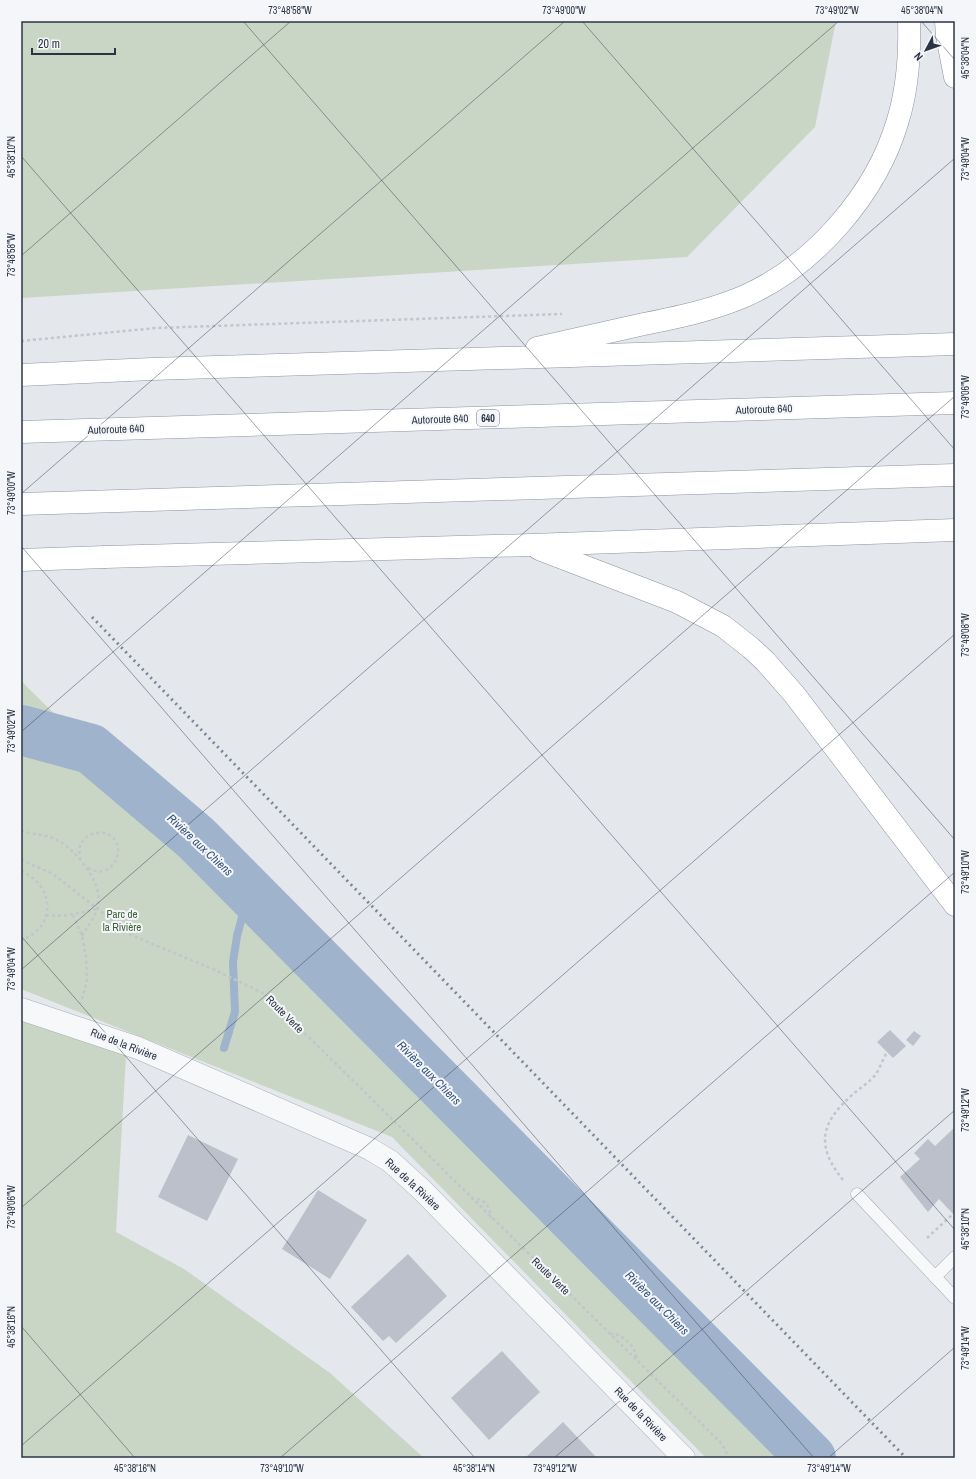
<svg xmlns="http://www.w3.org/2000/svg" width="976" height="1479" font-family="'Archivo Narrow',sans-serif">
  <rect width="100%" height="100%" fill="#e4e7ec"/>
  <g fill="#c9d6c5">
    <path d="M21,21H836L815,127L687,257L21,298Z"/>
    <path d="M21,681L812,1458H706L392,1137L21,989Z"/>
    <path d="M21,1002L127,1037L116,1232L184,1269L330,1373L424,1458H21Z"/>
  </g>
  <g fill="none" stroke-linecap="round" stroke-linejoin="round">
    <path stroke="#9fb4cc" stroke-width="8" d="M224,1048L235,1012L233,962L237,936L249,891"/>
    <path stroke="#9fb4cc" stroke-width="50" d="M21,730L91,749L196,838L811,1458"/>
  </g>
  <g fill="#bbc0ca">
    <path d="M890,1030L906,1046L893,1058L877,1042Z"/>
    <path d="M914,1031L921,1036L913,1046L906,1040Z"/>
    <path d="M954,1128L955,1130V1216L939,1199L928,1212L900,1177L920,1159L914,1153L928,1139L935,1146Z"/>
    <path d="M188,1135L238,1159L207,1221L158,1197Z"/>
    <path d="M318,1190L367,1220L330,1279L282,1249Z"/>
    <path d="M408,1254L447,1296L396,1343L389,1336L383,1341L351,1307Z"/>
    <path d="M502,1351L540,1392L489,1440L451,1398Z"/>
    <path d="M563,1422L597,1458H525Z"/>
  </g>
  <g fill="none" stroke-linecap="round" stroke-linejoin="round">
    <g stroke="#a9aeb7" stroke-width="13">
      <g id="service">
        <path d="M857,1194L955,1298"/>
        <path d="M935,1277L955,1257"/>
      </g>
    </g>
    <g stroke="#a9aeb7" stroke-width="23">
      <path id="minor" d="M21,1009L138,1048L370,1149L390,1161L422,1190L684,1458"/>
    </g>
    <g stroke="#8b94a3" stroke-width="23">
      <g id="motorway">
        <path d="M946,21L947,36L955,77"/>
        <path d="M537,348C572,340 608,332 644,324C678,317 713,310 745,296C815,265 877,193 898,120C908,87 910,55 909,21"/>
        <path d="M21,375L152,369L955,344"/>
        <path d="M21,432L955,403"/>
        <path d="M21,504L955,475"/>
        <path d="M539,549L677,602L723,626L751,648L765,661L794,694L955,905"/>
        <path d="M105,557L531,545L955,530"/>
      </g>
    </g>
    <g stroke="#c2c5cb" stroke-width="2.5" stroke-dasharray="3 3" stroke-linecap="butt">
      <path d="M21,341L156,328L562,314"/>
      <path d="M21,831C34,835 47,834 59,841C78,852 106,887 97,909C94,919 87,927 82,936"/>
      <path d="M21,860L53,874L131,935L215,970L265,994L722,1444L729,1458"/>
      <path d="M81,860C70,827 121,823 118,853C117,859 115,864 109,868C102,874 93,871 86,867"/>
      <path d="M21,871C55,885 57,928 21,940"/>
      <path d="M46,915C64,917 80,913 97,909"/>
      <path d="M73,915L82,936L86,957L87,980L81,1003"/>
      <path d="M843,1180C815,1145 821,1123 852,1095C860,1088 870,1082 876,1074C880,1068 883,1059 887,1052"/>
      <path d="M471,1198C485,1199 489,1204 491,1218"/>
      <path d="M927,1238L953,1214"/>
      <path d="M610,1334L620,1335L633,1347L638,1361"/>
    </g>
    <use href="#service" stroke="#f7f8fa" stroke-width="12"/>
    <use href="#minor" stroke="#f7f8fa" stroke-width="22"/>
    <use href="#motorway" stroke="#fff" stroke-width="22"/>
    <path stroke="#7d8696" stroke-width="3" stroke-dasharray="2 4" stroke-linecap="butt" d="M92,617L906,1458"/>
    <g stroke="#8b94a3" stroke-width="23" stroke-linecap="butt">
      <path id="motorway-bridge" d="M21,560L105,557"/>
    </g>
    <use href="#motorway-bridge" stroke="#fff" stroke-width="22"/>
  </g>
  <path fill="none" stroke="#2b3445" stroke-width="1" stroke-opacity="0.45" d="M243,21L955,840M582,21L955,450M921,21L955,60M21,156L955,1230M21,256L291,21M21,494L565,21M21,546L814,1458M21,732L839,21M21,936L475,1458M21,970L955,158M21,1208L955,396M21,1326L135,1458M21,1446L955,634M280,1458L955,872M554,1458L955,1110M828,1458L955,1347"/>
  <g text-anchor="middle" stroke-width="4" stroke-linejoin="round" paint-order="stroke">
    <rect fill="#f4f6f9" stroke="#676e7b" stroke-width="1" x="477" y="410" width="22" height="16" rx="3"/>
    <g font-size="10" font-weight="bold" fill="#2b3445">
      <text x="488" y="422">640</text>
    </g>
    <g font-size="11" fill="#2b3445" stroke="#f4f6f9">
      <text transform="translate(764 409) rotate(-2)" y="4">Autoroute 640</text>
      <text transform="translate(440 419) rotate(-2)" y="4">Autoroute 640</text>
      <text transform="translate(116 429) rotate(-2)" y="4">Autoroute 640</text>
      <text transform="translate(285 1014) rotate(45)" y="4">Route Verte</text>
      <text transform="translate(124 1044) rotate(21)" y="4">Rue de la Rivière</text>
      <text transform="translate(413 1184) rotate(43)" y="4">Rue de la Rivière</text>
      <text transform="translate(551 1276) rotate(44)" y="4">Route Verte</text>
      <text transform="translate(641 1414) rotate(46)" y="4">Rue de la Rivière</text>
    </g>
    <g font-size="11" fill="#3f6138" stroke="#f4f6f9">
      <text x="122" y="918">Parc de<tspan x="122" dy="13">la Rivière</tspan></text>
    </g>
    <g font-size="12" font-style="italic" fill="#34527a" stroke="#f4f6f9">
      <text transform="translate(200 845) rotate(43)" y="4">Rivière aux Chiens</text>
      <text transform="translate(429 1073) rotate(45)" y="4">Rivière aux Chiens</text>
      <text transform="translate(657 1303) rotate(45)" y="4">Rivière aux Chiens</text>
    </g>
  </g>
  <rect width="976" height="1479" fill="none" stroke="#f4f6f9" stroke-width="44"/>
  <g transform="translate(926 50) rotate(229)" stroke="#f4f6f9" stroke-width="3" paint-order="stroke">
  <path d="M0-3L7 15L0 10L-7 15Z" fill="#2b3445"/>
  <text y="-6" font-size="11" font-weight="bold" text-anchor="middle" fill="#2b3445">N</text>
  </g>
  <path d="M32 48v6h83v-6" fill="none" stroke="#2b3445" stroke-width="2"/>
  <text x="38" y="48" font-size="12" fill="#2b3445" stroke="#f4f6f9" stroke-width="3" paint-order="stroke">20 m</text>
  <rect x="22" y="22" width="932" height="1435" fill="none" stroke="#2b3445" stroke-width="1.5"/>
  <g font-size="10" text-anchor="middle" fill="#2b3445">
    <text x="290" y="14">73°48'58"W</text>
    <text x="564" y="14">73°49'00"W</text>
    <text x="837" y="14">73°49'02"W</text>
    <text x="922" y="14">45°38'04"N</text>
    <text transform="translate(965 58) rotate(-90)" y="4">45°38'04"N</text>
    <text transform="translate(11 157) rotate(-90)" y="4">45°38'10"N</text>
    <text transform="translate(965 159) rotate(-90)" y="4">73°49'04"W</text>
    <text transform="translate(11 255) rotate(-90)" y="4">73°48'58"W</text>
    <text transform="translate(965 397) rotate(-90)" y="4">73°49'06"W</text>
    <text transform="translate(11 493) rotate(-90)" y="4">73°49'00"W</text>
    <text transform="translate(965 635) rotate(-90)" y="4">73°49'08"W</text>
    <text transform="translate(11 731) rotate(-90)" y="4">73°49'02"W</text>
    <text transform="translate(965 872) rotate(-90)" y="4">73°49'10"W</text>
    <text transform="translate(11 969) rotate(-90)" y="4">73°49'04"W</text>
    <text transform="translate(965 1110) rotate(-90)" y="4">73°49'12"W</text>
    <text transform="translate(11 1207) rotate(-90)" y="4">73°49'06"W</text>
    <text transform="translate(965 1229) rotate(-90)" y="4">45°38'10"N</text>
    <text transform="translate(11 1327) rotate(-90)" y="4">45°38'16"N</text>
    <text transform="translate(965 1348) rotate(-90)" y="4">73°49'14"W</text>
    <text x="135" y="1472">45°38'16"N</text>
    <text x="282" y="1472">73°49'10"W</text>
    <text x="474" y="1472">45°38'14"N</text>
    <text x="555" y="1472">73°49'12"W</text>
    <text x="829" y="1472">73°49'14"W</text>
  </g>
</svg>
